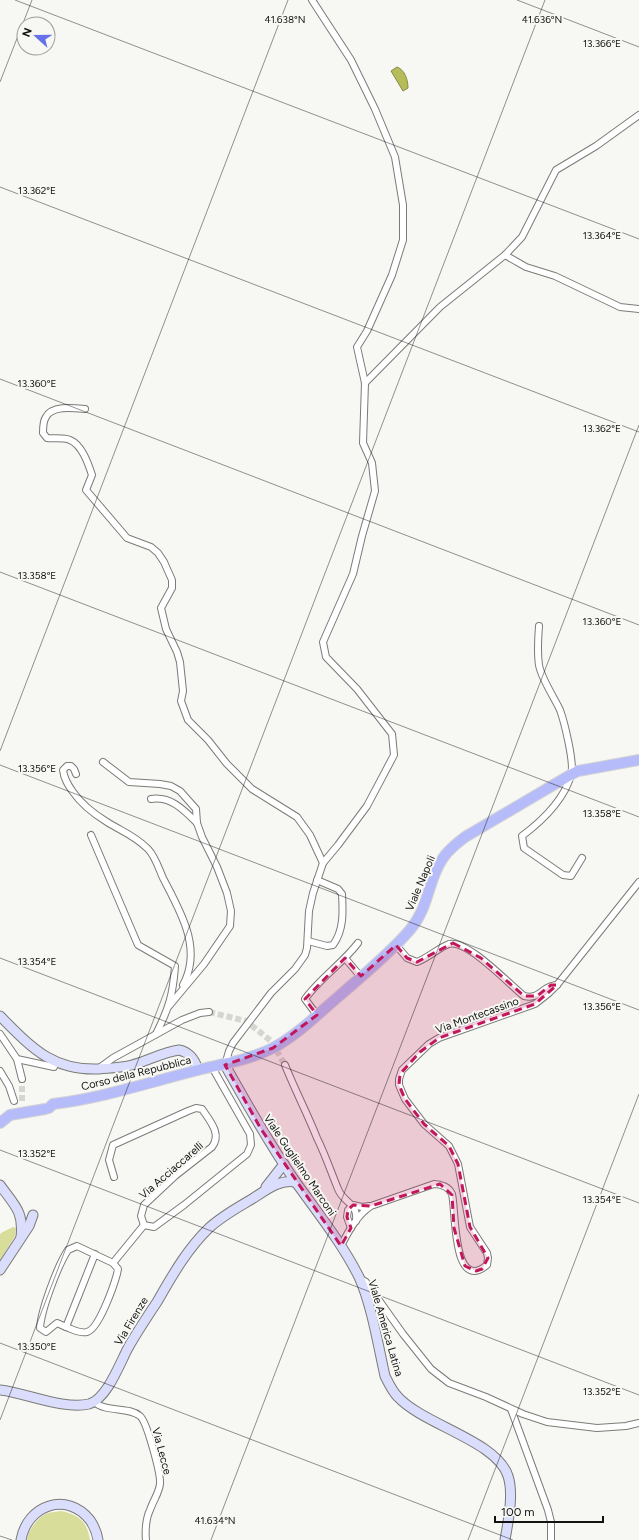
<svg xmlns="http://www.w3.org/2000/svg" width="639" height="1540" font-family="Figtree,sans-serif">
  <rect width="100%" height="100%" fill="#f7f7f3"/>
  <g fill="#d8dd9a">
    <path d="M13,1227L16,1228L15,1236L0,1260V1235L1,1233Z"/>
    <path d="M61,1511C79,1515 87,1521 90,1540H27C28,1530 38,1517 48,1513C52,1512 57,1512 61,1511Z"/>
  </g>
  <path fill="#b7bc5b" stroke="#868945" d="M397,67C405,70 408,80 408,88L403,91L391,71Z"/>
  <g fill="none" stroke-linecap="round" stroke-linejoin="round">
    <g stroke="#d5d5d1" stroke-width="6" stroke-dasharray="6 3" stroke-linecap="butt">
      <path d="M209,1012L246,1021L271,1041L285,1065"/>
      <path d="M22,1101V1079"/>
    </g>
    <g stroke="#7b7b78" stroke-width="8">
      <g id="street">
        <path d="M505,255L526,267L555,276L620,307L639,309"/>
        <path d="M365,383L440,307L505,255L522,237L556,170L596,146L639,115"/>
        <path d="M85,409C74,408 52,405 46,417C43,421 43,428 43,433L47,438C54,439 63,437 70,440C82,445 88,463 92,475L86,490L127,538L151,547L158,553L164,562L172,580V588L161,608L166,629L177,652L180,662L183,691L181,701L188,720L208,740L227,764L252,789L297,817L310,835L323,863"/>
        <path d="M539,626C538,639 537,652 539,665C541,678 554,697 560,710C564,721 575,764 571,775C564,800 542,821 522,836L524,848L563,875L571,876L582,858"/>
        <path d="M103,762L129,782L160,784L171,786L180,791L196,809L197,823L202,837L217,867L227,893L231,911L230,926L204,964L169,1006"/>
        <path d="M76,774L74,769L71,766H67L63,770C64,779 68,785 73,792C82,805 94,814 107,822C123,832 134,835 148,849C155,856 159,869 163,878C180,911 203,948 183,985"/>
        <path d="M151,799C171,796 184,810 197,823"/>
        <path d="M91,835L138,945L175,966C173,995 169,1008 156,1034"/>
        <path d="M308,941L327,946L333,945C344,930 343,912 342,894L338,889L317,880"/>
        <path d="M396,945L407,958L417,962C428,958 440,947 449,944C467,939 510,985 524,996C541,1000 542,985 557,985"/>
        <path d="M345,958L361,977"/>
        <path d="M317,1015L305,999C320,978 343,963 358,943"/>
        <path d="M0,1034L17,1059L54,1067L56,1062"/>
        <path d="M17,1059L22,1079"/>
        <path d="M225,1065L229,1051L233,1043L271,993L295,969L305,955L307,948L309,911L313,893L323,863L338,845L367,806L394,755L392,734L357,689L326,657L323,642L353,574L362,536L375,491L372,463L363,443L365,383L357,347L367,331L392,275L403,240V205L395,157L375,109L351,60L312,0"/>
        <path d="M285,1065C295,1090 307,1113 317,1138C325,1154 331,1172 338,1189C344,1204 358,1202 356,1221"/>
        <path d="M98,1069L113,1058L182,1020L200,1013L209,1012"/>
        <path d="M0,1071L9,1086L14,1101"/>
        <path d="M114,1177L109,1160L113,1145L188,1111L196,1108L202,1109C210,1121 222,1134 212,1147L175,1176L144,1205L141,1216L144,1225L154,1227L184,1205L247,1154L251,1145L250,1134L212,1067"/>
        <path d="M351,1228L347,1217L348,1210L353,1205L362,1207L369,1206"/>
        <path d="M341,1246C348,1232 357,1215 371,1206L434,1184C441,1184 449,1187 452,1194C456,1209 452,1294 487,1265L488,1258L487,1253L470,1227L458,1164L449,1146L424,1124L405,1099L399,1085V1079L402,1070L429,1044L439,1038L535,1004L549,993L557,985L639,882"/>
        <path d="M95,1254L66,1327L57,1323L46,1332L40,1328C41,1310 58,1265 68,1250L77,1246L113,1263L144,1225"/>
        <path d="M361,1279L366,1282L403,1334L431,1369L449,1383L486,1397L523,1414L547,1422L597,1428L626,1426L639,1423"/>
        <path d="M66,1327C72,1329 80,1334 87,1332C99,1329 114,1285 117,1274L118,1269L113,1263"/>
        <path d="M94,1402C107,1413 128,1406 140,1416C147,1422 161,1474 160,1484C159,1493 153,1501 150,1510C146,1518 145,1531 146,1540"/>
        <path d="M511,1409L548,1510L551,1522V1540"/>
      </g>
    </g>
    <g stroke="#7b7b78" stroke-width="11">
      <g id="secondary">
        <path d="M0,1016C31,1047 52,1071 99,1069C110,1068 121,1068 132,1065C148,1061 163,1052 179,1050C189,1052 195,1060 198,1070"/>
        <path d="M225,1065C247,1104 269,1144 295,1181C317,1212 342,1243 359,1277C372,1306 378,1345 385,1376C389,1384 392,1391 398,1397C424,1425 497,1441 508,1476C514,1494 508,1522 505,1540"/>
        <path d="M0,1185C14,1205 24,1211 21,1237"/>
        <path d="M266,1187L284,1164"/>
        <path d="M0,1270L29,1226L33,1215"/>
        <path d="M0,1390C26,1393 64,1410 89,1404C107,1399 120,1363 128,1348C137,1332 147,1317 157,1302C172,1276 187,1249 209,1228C222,1216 237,1208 252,1199C265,1191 279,1179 295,1182"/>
        <path d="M21,1540C27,1505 67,1491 90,1520C94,1526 97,1533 98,1540"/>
      </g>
    </g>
    <g stroke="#d4d4d4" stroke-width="12">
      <path id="primary" d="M0,1123L10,1115L45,1109L49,1108L53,1104C103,1098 150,1082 198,1070C223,1064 249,1060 273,1048C297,1035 317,1015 338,997C362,976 387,956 409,931C430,907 427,881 443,858C449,849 457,843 465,837L572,774L578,771L639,760"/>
    </g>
    <use href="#street" stroke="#fff" stroke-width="6"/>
    <use href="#secondary" stroke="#daddfc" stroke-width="9"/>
    <use href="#primary" stroke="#b5bcf9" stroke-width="10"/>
  </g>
  <path fill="#c2185b" fill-opacity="0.2" stroke="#c2185b" stroke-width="3" stroke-dasharray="8 5" stroke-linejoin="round" d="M453,943L481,958L524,996H537L551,985H557L535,1004L439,1038L420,1052L400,1074L399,1085L405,1099L424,1124L449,1146L458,1164L470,1227L488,1258L482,1269L476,1271L465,1266L454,1228L452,1195L440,1184L371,1206L353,1205L348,1210L347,1217L351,1228L341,1246L261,1129L225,1065L273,1048L317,1015L305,999L345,958L361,976L396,945L407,958L417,962Z"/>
  <path fill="none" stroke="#121211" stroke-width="1" stroke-opacity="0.45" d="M15,0L639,239M517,0L639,47M0,82L32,0M0,187L639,432M0,379L639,625M0,572L639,817M0,751L288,0M0,765L639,1010M0,958L639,1203M0,1150L639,1395M0,1343L513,1540M0,1420L545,0M0,1536L12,1540M211,1540L639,425M468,1540L639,1094"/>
  <g text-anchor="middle" stroke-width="4" stroke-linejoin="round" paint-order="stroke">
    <g font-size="11" fill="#121211" stroke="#f7f7f3">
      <text transform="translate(420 883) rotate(-67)" y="4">Viale Napoli</text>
      <text transform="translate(477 1015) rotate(-20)" y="4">Via Montecassino</text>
      <text transform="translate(136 1073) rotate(-14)" y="4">Corso della Repubblica</text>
      <text transform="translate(300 1165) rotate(56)" y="4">Viale Guglielmo Marconi</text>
      <text transform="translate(171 1170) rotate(-41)" y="4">Via Acciaccarelli</text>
      <text transform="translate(131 1321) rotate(-59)" y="4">Via Firenze</text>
      <text transform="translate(386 1328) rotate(74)" y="4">Viale America Latina</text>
      <text transform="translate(162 1451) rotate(75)" y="4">Via Lecce</text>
    </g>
  </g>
  <g font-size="10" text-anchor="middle" fill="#121211" stroke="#f7f7f3" stroke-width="4" stroke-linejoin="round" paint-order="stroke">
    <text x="285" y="23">41.638°N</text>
    <text x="542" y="23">41.636°N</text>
    <text x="602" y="47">13.366°E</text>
    <text x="37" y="194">13.362°E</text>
    <text x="602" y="239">13.364°E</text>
    <text x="37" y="387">13.360°E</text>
    <text x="602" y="432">13.362°E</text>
    <text x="37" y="579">13.358°E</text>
    <text x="602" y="625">13.360°E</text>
    <text x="37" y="772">13.356°E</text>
    <text x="602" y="817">13.358°E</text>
    <text x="37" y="965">13.354°E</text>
    <text x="602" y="1010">13.356°E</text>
    <text x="37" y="1157">13.352°E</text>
    <text x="602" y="1203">13.354°E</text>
    <text x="37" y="1350">13.350°E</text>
    <text x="602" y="1395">13.352°E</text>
    <text x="215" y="1524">41.634°N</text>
  </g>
  <g transform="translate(36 36) rotate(291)"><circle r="19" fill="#f7f7f3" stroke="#9b9b99"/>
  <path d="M0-3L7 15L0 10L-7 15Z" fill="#6670e8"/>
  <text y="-6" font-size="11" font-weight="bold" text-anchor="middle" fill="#121211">N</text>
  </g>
  <path d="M495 1516v6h108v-6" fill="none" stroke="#121211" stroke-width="2"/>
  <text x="501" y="1516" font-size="12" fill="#121211" stroke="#f7f7f3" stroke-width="3" paint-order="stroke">100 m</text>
</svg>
